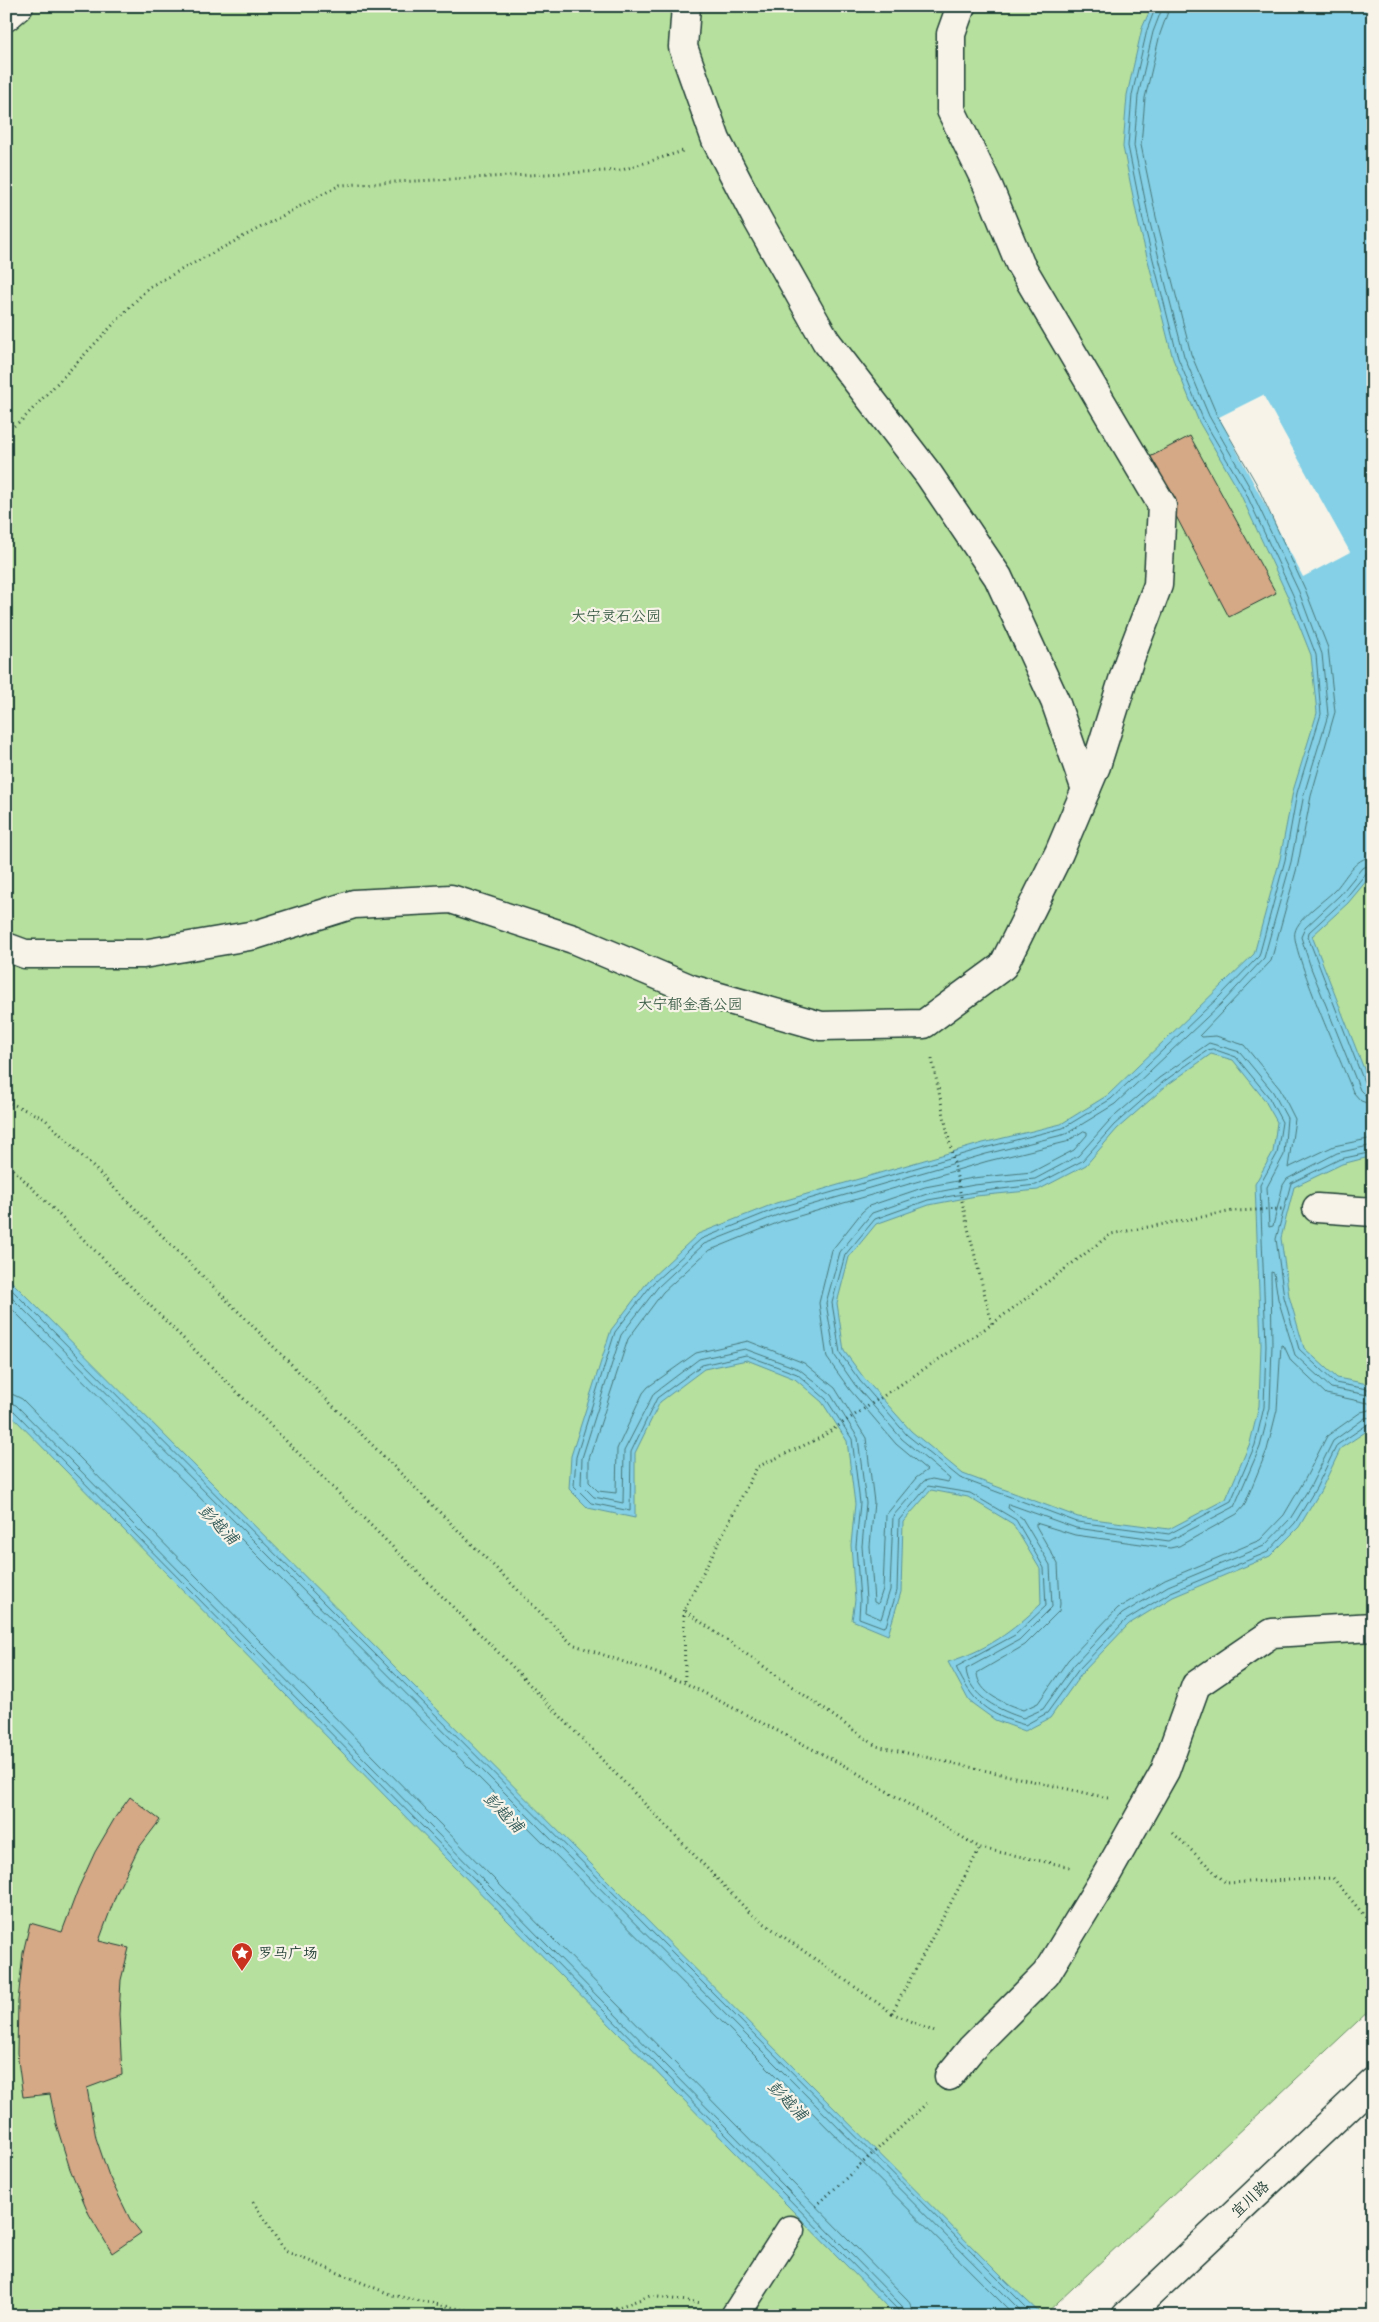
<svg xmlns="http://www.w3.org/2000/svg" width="1379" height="2322" font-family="'Architects Daughter','LXGW WenKai TC',sans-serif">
  <rect width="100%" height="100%" fill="#f7f3e8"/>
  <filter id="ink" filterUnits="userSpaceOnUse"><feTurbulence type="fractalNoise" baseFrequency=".02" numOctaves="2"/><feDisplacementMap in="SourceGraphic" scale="10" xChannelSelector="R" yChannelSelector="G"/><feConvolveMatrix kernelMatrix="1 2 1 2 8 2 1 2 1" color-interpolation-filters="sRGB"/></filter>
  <g filter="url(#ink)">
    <path fill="#b6e09d" stroke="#6a8e68" d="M6,6H1373V2007L1043,2316H6Z"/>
    <g fill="#85d0e6" stroke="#5c959f" fill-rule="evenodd">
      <path d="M1152,6H1373V873L1348,903L1312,936L1373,1092V1156L1342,1164L1294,1187L1281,1238L1289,1296L1304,1348L1337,1378L1373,1385V1427L1341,1448L1321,1490L1299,1527L1270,1556L1173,1597L1129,1624L1082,1673L1050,1718L1025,1731L995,1720L969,1701L948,1662C987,1650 1012,1632 1041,1604L1040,1569L1013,1524L968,1497L931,1490L903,1522L901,1592L888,1635L852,1620L855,1600L851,1545L855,1504L847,1441L822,1402L795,1379L747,1360L704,1369L660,1402L635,1453V1518L588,1508L569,1489L571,1456L611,1330L649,1280L698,1234L776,1203L983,1143L1061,1124L1108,1095L1254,954L1280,859L1293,791L1317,713L1311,655L1288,597L1239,491L1199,422L1173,359L1138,221L1123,147L1127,95L1142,28ZM1211,1054L1233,1060L1264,1099L1277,1122L1273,1152L1255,1184L1261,1345L1259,1406L1250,1443L1226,1499L1169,1529L1078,1517L963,1474L911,1431L864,1378L844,1351L837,1303L849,1257L876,1224L929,1205L976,1196L1038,1190L1086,1165L1117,1129L1166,1086Z"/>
      <path d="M6,1276L1007,2282L1043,2316H896L6,1410Z"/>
    </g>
    <path fill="#f7f3e8" d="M1263,395L1350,552L1303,577L1219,417Z"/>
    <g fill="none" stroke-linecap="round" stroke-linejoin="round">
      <g stroke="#48787b" stroke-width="1">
        <path d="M1156,6L1147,30L1132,95L1128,146L1143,220L1178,358L1203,419L1244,489L1293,595L1316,655L1321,714L1297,793L1285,860L1259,956L1219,997L1111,1099L1063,1128L984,1148L778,1208L701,1239L653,1283L615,1332L576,1457L574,1486L591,1503L630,1511L631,1452L657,1398L702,1365L746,1355L797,1374L826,1399L852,1439L860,1503L856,1546L860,1600L859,1618L883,1627L886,1626L897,1591L899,1520L928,1486L970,1493L1016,1520L1044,1568L1046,1606L1015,1635L956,1667C972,1702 988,1715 1025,1725L1047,1713L1079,1669L1126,1620L1171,1592L1268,1552L1295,1523L1316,1488L1337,1445L1368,1424L1373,1423"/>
        <path d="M1163,6L1153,32L1138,96L1134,146L1149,219L1184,356L1209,416L1249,486L1299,592L1322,654L1328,715L1304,794L1291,862L1264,958L1223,1002L1115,1104L1066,1134L986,1154L780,1214L704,1244L658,1287L621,1335L582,1458L581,1484L594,1497L623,1503L624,1451L654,1393L699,1359L745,1349L799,1369L831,1395L858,1438L866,1503L862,1546L866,1600L865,1612L881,1619L890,1590L893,1516L924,1481L932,1479L948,1482L950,1479L902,1439L855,1385L835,1356L826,1303L840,1252L872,1213L927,1194L974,1185L1035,1179L1078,1156L1109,1121L1159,1078L1209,1043L1240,1052L1273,1092L1287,1118L1284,1155L1267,1187L1269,1227L1273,1226L1283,1185L1287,1179L1337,1153L1373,1145"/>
        <path d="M1170,6L1160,34L1145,98L1141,145L1156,217L1191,354L1216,413L1256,483L1305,589L1328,648L1335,712L1311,796L1298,864L1271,961L1200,1035L1202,1037L1216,1036L1244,1045L1280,1089L1295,1119L1288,1168L1334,1146L1373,1138"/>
        <path d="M1373,857C1354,857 1346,879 1334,891C1324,901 1298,918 1295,932C1290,948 1344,1068 1353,1092L1361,1101L1373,1105"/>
        <path d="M1373,864L1362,868L1340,895L1305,928L1301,937L1311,968L1360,1090L1365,1095L1373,1097"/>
        <path d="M1373,870L1367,872L1345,899L1309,932L1308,937L1366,1087L1373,1091"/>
        <path d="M1213,1049L1236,1057L1268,1096L1282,1122L1277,1154L1260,1185L1266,1345L1264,1407L1255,1445L1231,1501L1169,1534L1077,1522L960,1478L907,1435L860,1381L840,1353L832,1303L845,1255L875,1219L928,1200L975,1192L1036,1185L1082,1161L1114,1125L1163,1082L1208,1050Z"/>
        <path d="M1084,1131L1087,1132V1135L1074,1150L1032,1172L973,1178L925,1187L869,1206L862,1212L832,1250L819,1303L827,1358L850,1390L896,1444L927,1470L916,1478L886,1515L883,1589L878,1604L874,1602L870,1546L874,1502L866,1438L835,1388L804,1363L748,1341L696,1353L648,1387L643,1393L617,1449L616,1493L598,1491L589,1482V1459L628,1339L663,1292L708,1251L782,1221L988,1161L1066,1142Z"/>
        <path d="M1373,1152L1340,1159L1291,1183L1276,1239L1284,1297L1299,1349L1335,1383L1373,1390"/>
        <path d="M6,1284L1035,2316"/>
        <path d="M6,1292L1026,2316"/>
        <path d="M6,1303L1015,2316"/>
        <path d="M6,1393L14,1395L22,1399L908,2300L912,2308L913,2316"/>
        <path d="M1373,1396L1331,1388L1295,1355L1278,1299L1274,1273L1271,1272L1272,1345L1270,1408L1260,1447L1234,1507L1169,1541L1076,1528L1009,1504L1008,1508L1022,1518L1050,1565L1052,1607L1019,1640L966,1669C968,1696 1001,1711 1023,1718L1043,1709L1074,1665L1122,1614L1168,1586L1264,1546L1290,1519L1311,1485L1333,1441L1365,1418L1373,1417"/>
        <path d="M6,1401L16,1405L902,2306L906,2316"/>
        <path d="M1373,1404L1326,1394L1291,1361L1284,1346L1281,1345L1277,1410L1267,1450L1244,1506L1237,1514L1179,1546L1170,1548L1075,1535L1036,1523V1526L1058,1564L1060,1604L1059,1611L1025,1645L977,1673C978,1694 1006,1704 1023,1710L1038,1703L1068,1660L1118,1608L1165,1580L1260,1540L1284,1515L1304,1481L1327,1436L1361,1412L1373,1409"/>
        <path d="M6,1407L12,1409L898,2310L899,2316"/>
      </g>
    </g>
    <g fill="#d5a886" stroke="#1f3d34">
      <path d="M1190,436L1276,593L1229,617L1146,459Z"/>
      <path d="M130,1797L160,1820L138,1849L117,1892L99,1941L129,1948L121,1980L119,2014L122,2075L87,2088L96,2138L109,2176L130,2219L141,2233L112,2253L89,2214L70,2169L56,2124L50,2094L23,2097L17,2053L18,2001L23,1953L30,1923L62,1932L78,1889L95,1852L116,1816Z"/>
    </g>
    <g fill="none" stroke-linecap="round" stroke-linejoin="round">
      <g stroke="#1f3d34" stroke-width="31">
        <g id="minor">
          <path d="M686,6L683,47L716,140L756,217L826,341L929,475L998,577L1055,701L1086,790"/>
          <path d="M6,17L19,6"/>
          <path d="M6,947L25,954H143L255,935L354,904L451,899L573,939L691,989L821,1026L924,1024L1003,966L1059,853L1096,766L1129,661L1158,585L1162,505L1020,264L989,188L951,110V34L961,6"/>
          <path d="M1317,1208L1373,1212"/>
          <path d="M949,2076L971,2049L1046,1974L1107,1874L1165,1771L1196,1685L1272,1633L1373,1627"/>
          <path d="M735,2316L790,2230"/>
          <path d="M1126,2316L1373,2083"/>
        </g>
      </g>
      <g stroke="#1f3d34" stroke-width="3" stroke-dasharray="1 4" stroke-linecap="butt">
        <path d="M6,432L23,419L149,287L340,185L622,170L683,151"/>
        <path d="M932,1059L966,1220L992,1324"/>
        <path d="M6,1101L45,1119L572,1644L685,1683L849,1768L980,1848L1070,1867"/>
        <path d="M6,1162L507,1661L751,1914L892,2013L980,1848"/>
        <path d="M684,1610L685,1683"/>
        <path d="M1108,1798L876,1746L684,1610L757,1467L820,1438L992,1324L1111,1234L1233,1211L1282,1209"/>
        <path d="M1173,1833L1226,1883L1333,1878L1373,1926"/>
        <path d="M892,2013L937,2033"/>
        <path d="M253,2202L285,2251L392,2295L465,2310L542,2316L607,2311L650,2296L702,2303"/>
        <path d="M816,2206L927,2103"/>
      </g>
      <use href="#minor" stroke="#f7f3e8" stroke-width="28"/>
    </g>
  </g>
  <defs>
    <g id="sight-pin" transform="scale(1.125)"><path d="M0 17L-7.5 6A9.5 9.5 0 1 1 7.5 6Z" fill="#c8321e" stroke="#f7f3e8"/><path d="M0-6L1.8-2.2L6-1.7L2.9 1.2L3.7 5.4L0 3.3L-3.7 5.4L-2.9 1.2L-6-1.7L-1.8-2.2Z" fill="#fff"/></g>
  </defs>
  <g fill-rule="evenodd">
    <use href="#sight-pin" x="242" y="1953"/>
  </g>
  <g text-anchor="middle" stroke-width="4.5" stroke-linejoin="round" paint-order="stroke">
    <g font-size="15" fill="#3d5e49" stroke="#f7f3e8">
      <text x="616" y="621">大宁灵石公园</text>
      <text x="690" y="1009">大宁郁金香公园</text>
    </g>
    <g font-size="15" fill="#1f3d34" stroke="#f7f3e8" text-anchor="start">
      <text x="258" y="1958">罗马广场</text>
    </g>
    <g font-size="15" fill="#1f3d34" stroke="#f7f3e8">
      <text transform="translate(1250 2199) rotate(-43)" y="5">宜川路</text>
    </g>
    <g font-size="16" font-style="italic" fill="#335a58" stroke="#f7f3e8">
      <text transform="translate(219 1524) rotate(45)" y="6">彭越浦</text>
      <text transform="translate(504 1812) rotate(45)" y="6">彭越浦</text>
      <text transform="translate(788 2100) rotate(45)" y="6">彭越浦</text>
    </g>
  </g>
  <rect width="1379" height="2322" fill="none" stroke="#f7f3e8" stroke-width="25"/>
  <rect x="12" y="12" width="1354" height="2297" fill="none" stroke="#1f3d34" stroke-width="2" filter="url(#ink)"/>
</svg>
